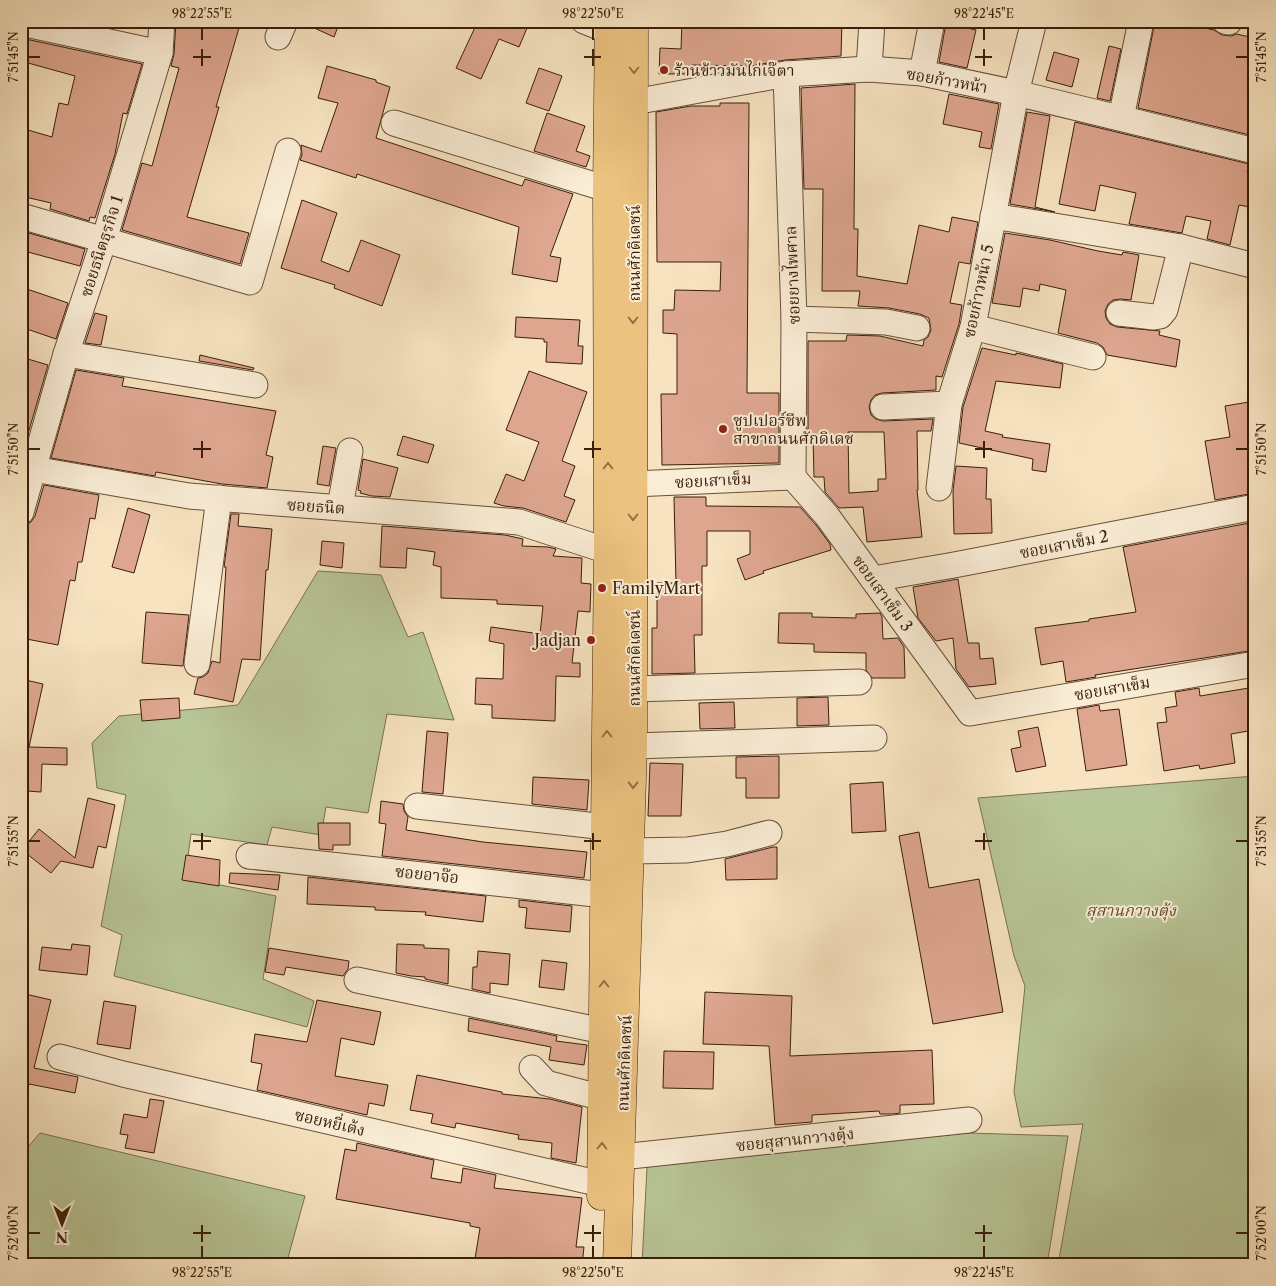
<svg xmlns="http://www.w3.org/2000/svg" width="1276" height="1286" font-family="'Libre Caslon Text','Noto Serif Thai',serif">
  <rect width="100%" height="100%" fill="#f7e3c0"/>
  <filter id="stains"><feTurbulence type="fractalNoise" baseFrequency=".004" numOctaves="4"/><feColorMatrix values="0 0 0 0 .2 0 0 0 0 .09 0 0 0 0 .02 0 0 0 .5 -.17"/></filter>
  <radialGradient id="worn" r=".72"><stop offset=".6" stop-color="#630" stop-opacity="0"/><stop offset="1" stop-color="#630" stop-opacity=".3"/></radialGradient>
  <g fill="#b8c596" stroke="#787250">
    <path d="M318,571L381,575L408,637L423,632L454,720L387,714L368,813L326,807L321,835L272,827L267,845L191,834L185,878L276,896L263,979L314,1001L307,1027L114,976L122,935L101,926L126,795L97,788L92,743L119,716L238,705Z"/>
    <path d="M1255,776V1265H1058L1083,1124L1021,1127L1014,1092L1025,986L1014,956L978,798Z"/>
    <path d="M40,1133L305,1196L286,1265H21V1155Z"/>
    <path d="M967,1133L1068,1136L1047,1265H642L647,1167Z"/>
  </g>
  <g fill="#dea68f" stroke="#391e0a" fill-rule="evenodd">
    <path d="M176,21H241L216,107H219L187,217L249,233L240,264L122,230L142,163L152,166L179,68L171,66L174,54Z"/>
    <path d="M299,21H340L334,37Z"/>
    <path d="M478,21H530L519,47L499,39L481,79L456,68Z"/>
    <path d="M682,21H842L841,56L785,60L751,66L692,65V74H659L660,48L681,49Z"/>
    <path d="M1155,21H1201L1200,27L1214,30L1222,35L1232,36L1236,34L1255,38L1254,136L1138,108Z"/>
    <path d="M946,23L976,30L967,68L939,62Z"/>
    <path d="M21,38L142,64L127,114L123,113L115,154L95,218L90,217L89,221L50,209L51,203L21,196V128L52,137L59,103L68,105L75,76L21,61Z"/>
    <path d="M1109,46L1121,49L1110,101L1097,98Z"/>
    <path d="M1054,52L1079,59L1072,87L1046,80Z"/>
    <path d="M327,66L376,80V82L390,87L376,138L522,186L525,179L573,194L550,256L561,258L557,282L512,274L519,227L357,174L356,178L300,160L302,155L301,145L321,152L338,103L318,98Z"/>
    <path d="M539,68L562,76L549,111L526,103Z"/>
    <path d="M855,84L854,229H858L857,276L907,284L919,225L949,232L952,217L978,222L970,264L959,262L950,303L962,305L959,324L942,377L936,376V390L882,393L875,395L871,400L869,407L871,415L876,419L883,421L933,419L931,431H917L918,490H917L922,537L867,542L863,507L839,508L825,492L824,477H814L813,436H808V341H846L847,335L880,336L923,346L924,340L928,337L931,330L929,318L920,314L889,308L858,306L860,291H822L823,189H804L801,88ZM848,432H884L886,479H878V491L849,493Z"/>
    <path d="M949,94L999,104L991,149L979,147L982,132L943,124Z"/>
    <path d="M720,103H749L747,393H779V463L662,465L661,394H677V334L663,333V310H674L675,290L720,291L721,262H657L656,112L691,106H720Z"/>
    <path d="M1027,112L1050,116L1035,207L1055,212L1010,204Z"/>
    <path d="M547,113L585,126L576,151L590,156L586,167L534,151Z"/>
    <path d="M1075,122L1249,164L1247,172L1255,173V208L1239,205L1230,245L1207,239L1211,221L1186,216L1182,233L1129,224L1136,193L1100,185L1095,211L1059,204Z"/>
    <path d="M302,200L337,213L321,261L349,272L361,240L400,255L382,306L334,288L335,285L281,268Z"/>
    <path d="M29,233L85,249L80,266L24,251Z"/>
    <path d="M1005,233L1050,240L1098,251L1122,255L1123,252L1139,255L1131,300L1121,299L1113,300L1108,304L1105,311L1106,318L1110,324L1117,327L1160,331L1159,335L1180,340L1176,367L1107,355L1103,347L1097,343L1058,333L1066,290L1040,284L1039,291L1023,288L1020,307L992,303Z"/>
    <path d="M21,287L68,303L56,339L21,327Z"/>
    <path d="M95,313L107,316L101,345L85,343Z"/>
    <path d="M516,317L580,320L578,346H583L582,364L546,362L547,342H544V339L515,337Z"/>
    <path d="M982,348L1016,355V353L1021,354L1063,364L1060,388L996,381L985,431L1003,435L1002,437L1050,444L1046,472L1032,470L1033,459L959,443L963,407Z"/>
    <path d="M200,355L254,368L253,370L199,361Z"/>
    <path d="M21,357L48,365L23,451H21Z"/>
    <path d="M76,370L124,378L122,386L276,411L266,455L273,457L267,488L222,484L156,472L155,476L51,458Z"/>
    <path d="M529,371L587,392L562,461L575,466L564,496L575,500L566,522L523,508L504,506L494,503L506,474L524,481L539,442L506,430Z"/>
    <path d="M1255,401V493L1215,500L1205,441L1230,437L1225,406Z"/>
    <path d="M403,436L434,445L428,463L397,455Z"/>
    <path d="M323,446L336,448L329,486L317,484Z"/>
    <path d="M363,459L398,468L390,497L372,496L360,493L361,491L358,490Z"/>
    <path d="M956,466L987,468L986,499H991L992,533L954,534L953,491Z"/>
    <path d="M44,485L99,495L95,519L90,518L82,562H78L75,581L70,580L58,645L21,638V556L27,524L31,522L35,516Z"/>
    <path d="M674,497H706V506L800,507L816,525L830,544L831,550L763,571L764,573L745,580L737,559L750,554V531H707V566H702V635H694L695,673L652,674V628H657V583H676Z"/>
    <path d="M128,508L150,515L134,573L112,567Z"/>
    <path d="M231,514H239L238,526L272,529L268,570H266L260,660L242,659L233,702L194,694L198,678L203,677L208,673L212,661L220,663L226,567H224Z"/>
    <path d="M1255,522V650L1095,675L1096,677L1066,682L1063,661L1041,665L1035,628L1089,621V619L1136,612L1123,547Z"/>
    <path d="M382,526L505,535L523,539L522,546L548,547L556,549L553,556L582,558L581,583L591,584L590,612L578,611L572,663H580V677L556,676L555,721L492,718V705L475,704L476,678L503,679L504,644L489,641L491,627L540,634L543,606L497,604V600L441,598V567L433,565L435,552L407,548L406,568L380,567Z"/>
    <path d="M322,541L344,543L342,568L320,565Z"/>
    <path d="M958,579L968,643H979L980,659L993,658L996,684L969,687L956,669L953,638L936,641L918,618L913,587Z"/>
    <path d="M146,612L189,615L183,666L142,663Z"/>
    <path d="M779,613H812V617L856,618V614L880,613L882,617L883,639L898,638L904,647L905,678H872L866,670V653L814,652V644L778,643Z"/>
    <path d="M21,679L43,684L29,747L67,748V765L42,764L41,792L27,791V784H21Z"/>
    <path d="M1255,687V712L1252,713L1254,730L1231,734L1235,763L1200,769L1199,765L1164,771L1157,723L1167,722L1165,708L1177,706L1175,692L1199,688L1200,696Z"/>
    <path d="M828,697L829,725L797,726V698Z"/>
    <path d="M179,698L180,718L142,721L140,700Z"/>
    <path d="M734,702L735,728L700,729L699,703Z"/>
    <path d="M1099,705L1100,711L1119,709L1127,765L1086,771L1077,709Z"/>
    <path d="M1038,727L1046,766L1016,772L1011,749L1021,747L1018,731Z"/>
    <path d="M427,731L448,733L443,794L422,792Z"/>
    <path d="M779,756V798H746V778H736V757Z"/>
    <path d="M650,763L683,764L681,816H648Z"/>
    <path d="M533,777L589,780L587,810L532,804Z"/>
    <path d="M883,782L886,831L852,833L850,784Z"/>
    <path d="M88,798L115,805L106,848L98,846L93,868L61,861L51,873L22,850L39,829L75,858Z"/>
    <path d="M381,801L403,804L404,811L408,817L406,830L483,842L587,852L584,878L382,856L386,824L379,823Z"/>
    <path d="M318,823H350V845H333V850L319,849Z"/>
    <path d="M919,832L929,888L979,879L1003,1012L933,1024L899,836Z"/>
    <path d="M773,847H777V879L726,880L725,859Z"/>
    <path d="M186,855L220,860L219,886L182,880Z"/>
    <path d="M230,873L280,875L278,890L229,883Z"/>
    <path d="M308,877L486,896L483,922L425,915L426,912L375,910V907L307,904Z"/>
    <path d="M519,900L572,906L570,932L525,928L527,908L519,907Z"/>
    <path d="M72,944L90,946L87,975L39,970L42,947L71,950Z"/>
    <path d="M397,944L424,945V948L449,949L448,984L425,979V977L411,976L396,973Z"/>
    <path d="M269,948L349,961L348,969L343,976L286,967L284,975L265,972Z"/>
    <path d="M478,951L510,954L508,985L490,983V993L472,989L473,967H477Z"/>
    <path d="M542,960L567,963L564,990L539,987Z"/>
    <path d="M705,992L792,996L790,1056L932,1050L934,1104L900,1105V1113L893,1114H880L879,1111L812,1115V1122L775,1125L769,1046L703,1044Z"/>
    <path d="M21,993L51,1000L34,1068L78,1077L75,1093L29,1084L26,1097H21Z"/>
    <path d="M317,1000L381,1012L374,1045L341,1038L335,1076L388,1085L384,1106L369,1103L367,1115L257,1090L262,1064L251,1062L255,1034L307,1042Z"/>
    <path d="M104,1001L136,1006L130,1049L97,1044Z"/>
    <path d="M469,1018L557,1036L556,1041L587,1045L584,1065L549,1060L551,1047L468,1031Z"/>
    <path d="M664,1051L714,1052L713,1089L663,1088Z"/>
    <path d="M417,1075L502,1092V1094L550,1099L582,1107L576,1163L551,1158L552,1143L518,1139L519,1135L456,1123L455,1128L431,1123L433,1114L410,1110Z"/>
    <path d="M150,1099L164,1101L154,1153L125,1148L128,1135L120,1134L124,1114L147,1118Z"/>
    <path d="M357,1143L434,1160L431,1178L461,1183L463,1168L496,1175L494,1188L582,1198L576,1247H584L582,1265H474L480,1228L470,1226V1223L336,1199L345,1149L356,1151Z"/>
  </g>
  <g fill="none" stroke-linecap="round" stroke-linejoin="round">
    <g stroke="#684f38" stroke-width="27">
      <g id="minor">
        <path d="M584,21L609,31"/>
        <path d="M1225,21L1229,22"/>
        <path d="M21,23L160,53"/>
        <path d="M278,37L285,21"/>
        <path d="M869,69L872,21"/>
        <path d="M922,73L932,21"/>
        <path d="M786,74L794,319L793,477"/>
        <path d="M634,102L786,74L869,69L922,73L1016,93L1255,151"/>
        <path d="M1121,118L1141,21"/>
        <path d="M394,123L607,189"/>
        <path d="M21,216L250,282L288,151"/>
        <path d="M993,216L1181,247L1255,266"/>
        <path d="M1119,313L1154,317L1160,316L1165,310L1181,247"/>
        <path d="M794,319L886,322L917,328"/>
        <path d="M973,327L1093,357"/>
        <path d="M66,354L255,385"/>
        <path d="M883,407L949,404"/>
        <path d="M21,465L33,469L189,496L519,522L608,551"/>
        <path d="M793,477L827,516L970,713L1255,664"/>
        <path d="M633,484L793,477"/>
        <path d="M939,488L949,404L973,327L1016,93L1034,21"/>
        <path d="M340,507L350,451"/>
        <path d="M21,512L66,354L104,240L160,53L162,21"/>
        <path d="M873,579L954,565L1255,507"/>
        <path d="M197,664L219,498"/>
        <path d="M634,689L859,682"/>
        <path d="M633,746L874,738"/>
        <path d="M417,806L606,827"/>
        <path d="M631,851L687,850L727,844L769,833"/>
        <path d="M249,856L604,895"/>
        <path d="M357,980L603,1031"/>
        <path d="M60,1057L123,1074L601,1184"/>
        <path d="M532,1068L546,1083L603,1098"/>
        <path d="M621,1157L969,1120"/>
      </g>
    </g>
    <g stroke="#391e0a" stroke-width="29">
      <g id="major">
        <path d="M601,1196L608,551L607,189L609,21"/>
        <path d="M617,1265L633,746L634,21"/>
      </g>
    </g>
    <use href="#minor" stroke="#faedd6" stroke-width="25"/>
    <use href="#major" stroke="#ecc280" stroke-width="28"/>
  </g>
  <defs><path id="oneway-chevron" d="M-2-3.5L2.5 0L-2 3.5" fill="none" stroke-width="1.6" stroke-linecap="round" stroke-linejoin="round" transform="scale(1.25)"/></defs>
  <g stroke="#927045">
    <use href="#oneway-chevron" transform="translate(634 70) rotate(90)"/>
    <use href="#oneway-chevron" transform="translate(633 320) rotate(90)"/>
    <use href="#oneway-chevron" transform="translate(608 466) rotate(-90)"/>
    <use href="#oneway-chevron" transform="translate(633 517) rotate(90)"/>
    <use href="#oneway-chevron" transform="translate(607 734) rotate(-90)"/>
    <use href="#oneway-chevron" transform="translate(633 785) rotate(91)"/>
    <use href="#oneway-chevron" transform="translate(604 984) rotate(-90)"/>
    <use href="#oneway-chevron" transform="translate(602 1146) rotate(-89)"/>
  </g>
  <path fill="none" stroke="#391e0a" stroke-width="2" d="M202,28V40M593,28V40M984,28V40M202,49V66M593,49V66M984,49V66M28,57H40M193,57H211M584,57H601M975,57H992M1236,57H1248M202,441V458M593,441V458M984,441V458M28,449H40M193,449H211M584,449H601M975,449H992M1236,449H1248M202,833V850M593,833V850M984,833V850M28,841H40M193,841H211M584,841H601M975,841H992M1236,841H1248M202,1225V1242M593,1225V1242M984,1225V1242M28,1233H40M193,1233H211M584,1233H601M975,1233H992M1236,1233H1248M202,1246V1258M593,1246V1258M984,1246V1258"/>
  <g fill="#8f2418" stroke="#faedd6" stroke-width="2">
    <circle cx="664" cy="70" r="5"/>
    <circle cx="723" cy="429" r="5"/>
    <circle cx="602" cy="588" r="5"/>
    <circle cx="591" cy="640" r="5"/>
  </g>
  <g text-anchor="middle" stroke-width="4" stroke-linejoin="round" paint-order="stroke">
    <g font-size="16" fill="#391e0a" stroke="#faedd6" text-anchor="start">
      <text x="674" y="76">ร้านข้าวมันไก่เจ๊ตา</text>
      <text x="733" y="426">ซูปเปอร์ชีพ<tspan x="733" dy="18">สาขาถนนศักดิเดช</tspan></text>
      <text x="612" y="594">FamilyMart</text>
      <text x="581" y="646" text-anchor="end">Jadjan</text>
    </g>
    <g font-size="16" fill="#391e0a" stroke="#faedd6">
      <text transform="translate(947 80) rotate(10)" y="6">ซอยก้าวหน้า</text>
      <text transform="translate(101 246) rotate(-72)" y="6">ซอยธนิตธุรกิจ 1</text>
      <text transform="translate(634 253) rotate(-90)" y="6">ถนนศักดิเดชน์</text>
      <text transform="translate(792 275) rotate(-92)" y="6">ซอยยางไพศาล</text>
      <text transform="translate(978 291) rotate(-78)" y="6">ซอยก้าวหน้า 5</text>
      <text transform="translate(713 480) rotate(-3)" y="6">ซอยเสาเข็ม</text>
      <text transform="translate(316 506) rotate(4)" y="6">ซอยธนิต</text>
      <text transform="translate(1064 544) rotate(-11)" y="6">ซอยเสาเข็ม 2</text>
      <text transform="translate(883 593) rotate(54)" y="6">ซอยเสาเข็ม 3</text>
      <text transform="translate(634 658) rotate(-90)" y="6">ถนนศักดิเดชน์</text>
      <text transform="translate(1112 688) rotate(-10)" y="6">ซอยเสาเข็ม</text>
      <text transform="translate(427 874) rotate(6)" y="6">ซอยอาจ๊อ</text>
      <text transform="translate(624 1063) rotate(-88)" y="6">ถนนศักดิเดชน์</text>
      <text transform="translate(330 1122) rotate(13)" y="6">ซอยหยี่เต้ง</text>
      <text transform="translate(795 1139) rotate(-6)" y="6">ซอยสุสานกวางตุ้ง</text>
    </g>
    <g font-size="16" font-style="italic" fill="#5f5034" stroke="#faedd6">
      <text x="1131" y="916">สุสานกวางตุ้ง</text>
    </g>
  </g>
  <rect width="1276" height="1286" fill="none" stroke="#f7e3c0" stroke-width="55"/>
  <g transform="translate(62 1224) rotate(180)" stroke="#faedd6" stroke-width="4" paint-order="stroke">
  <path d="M0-4L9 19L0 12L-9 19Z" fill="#391e0a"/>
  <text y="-8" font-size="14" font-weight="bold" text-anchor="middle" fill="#391e0a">N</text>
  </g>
  <rect x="28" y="28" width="1220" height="1230" fill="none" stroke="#391e0a" stroke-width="2"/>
  <g font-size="12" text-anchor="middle" fill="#391e0a">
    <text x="202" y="18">98°22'55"E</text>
    <text x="593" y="18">98°22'50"E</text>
    <text x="984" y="18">98°22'45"E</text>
    <text transform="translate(1262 57) rotate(-90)" y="4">7°51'45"N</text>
    <text transform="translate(14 57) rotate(-90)" y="4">7°51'45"N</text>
    <text transform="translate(1262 449) rotate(-90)" y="4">7°51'50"N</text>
    <text transform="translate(14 449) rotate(-90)" y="4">7°51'50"N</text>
    <text transform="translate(1262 841) rotate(-90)" y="4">7°51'55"N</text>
    <text transform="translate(14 841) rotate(-90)" y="4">7°51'55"N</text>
    <text transform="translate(1262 1233) rotate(-90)" y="4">7°52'00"N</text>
    <text transform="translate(14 1233) rotate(-90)" y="4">7°52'00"N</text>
    <text x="202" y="1277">98°22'55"E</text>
    <text x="593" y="1277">98°22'50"E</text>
    <text x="984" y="1277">98°22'45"E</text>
  </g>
  <rect width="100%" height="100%" filter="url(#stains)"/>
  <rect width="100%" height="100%" fill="url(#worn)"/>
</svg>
